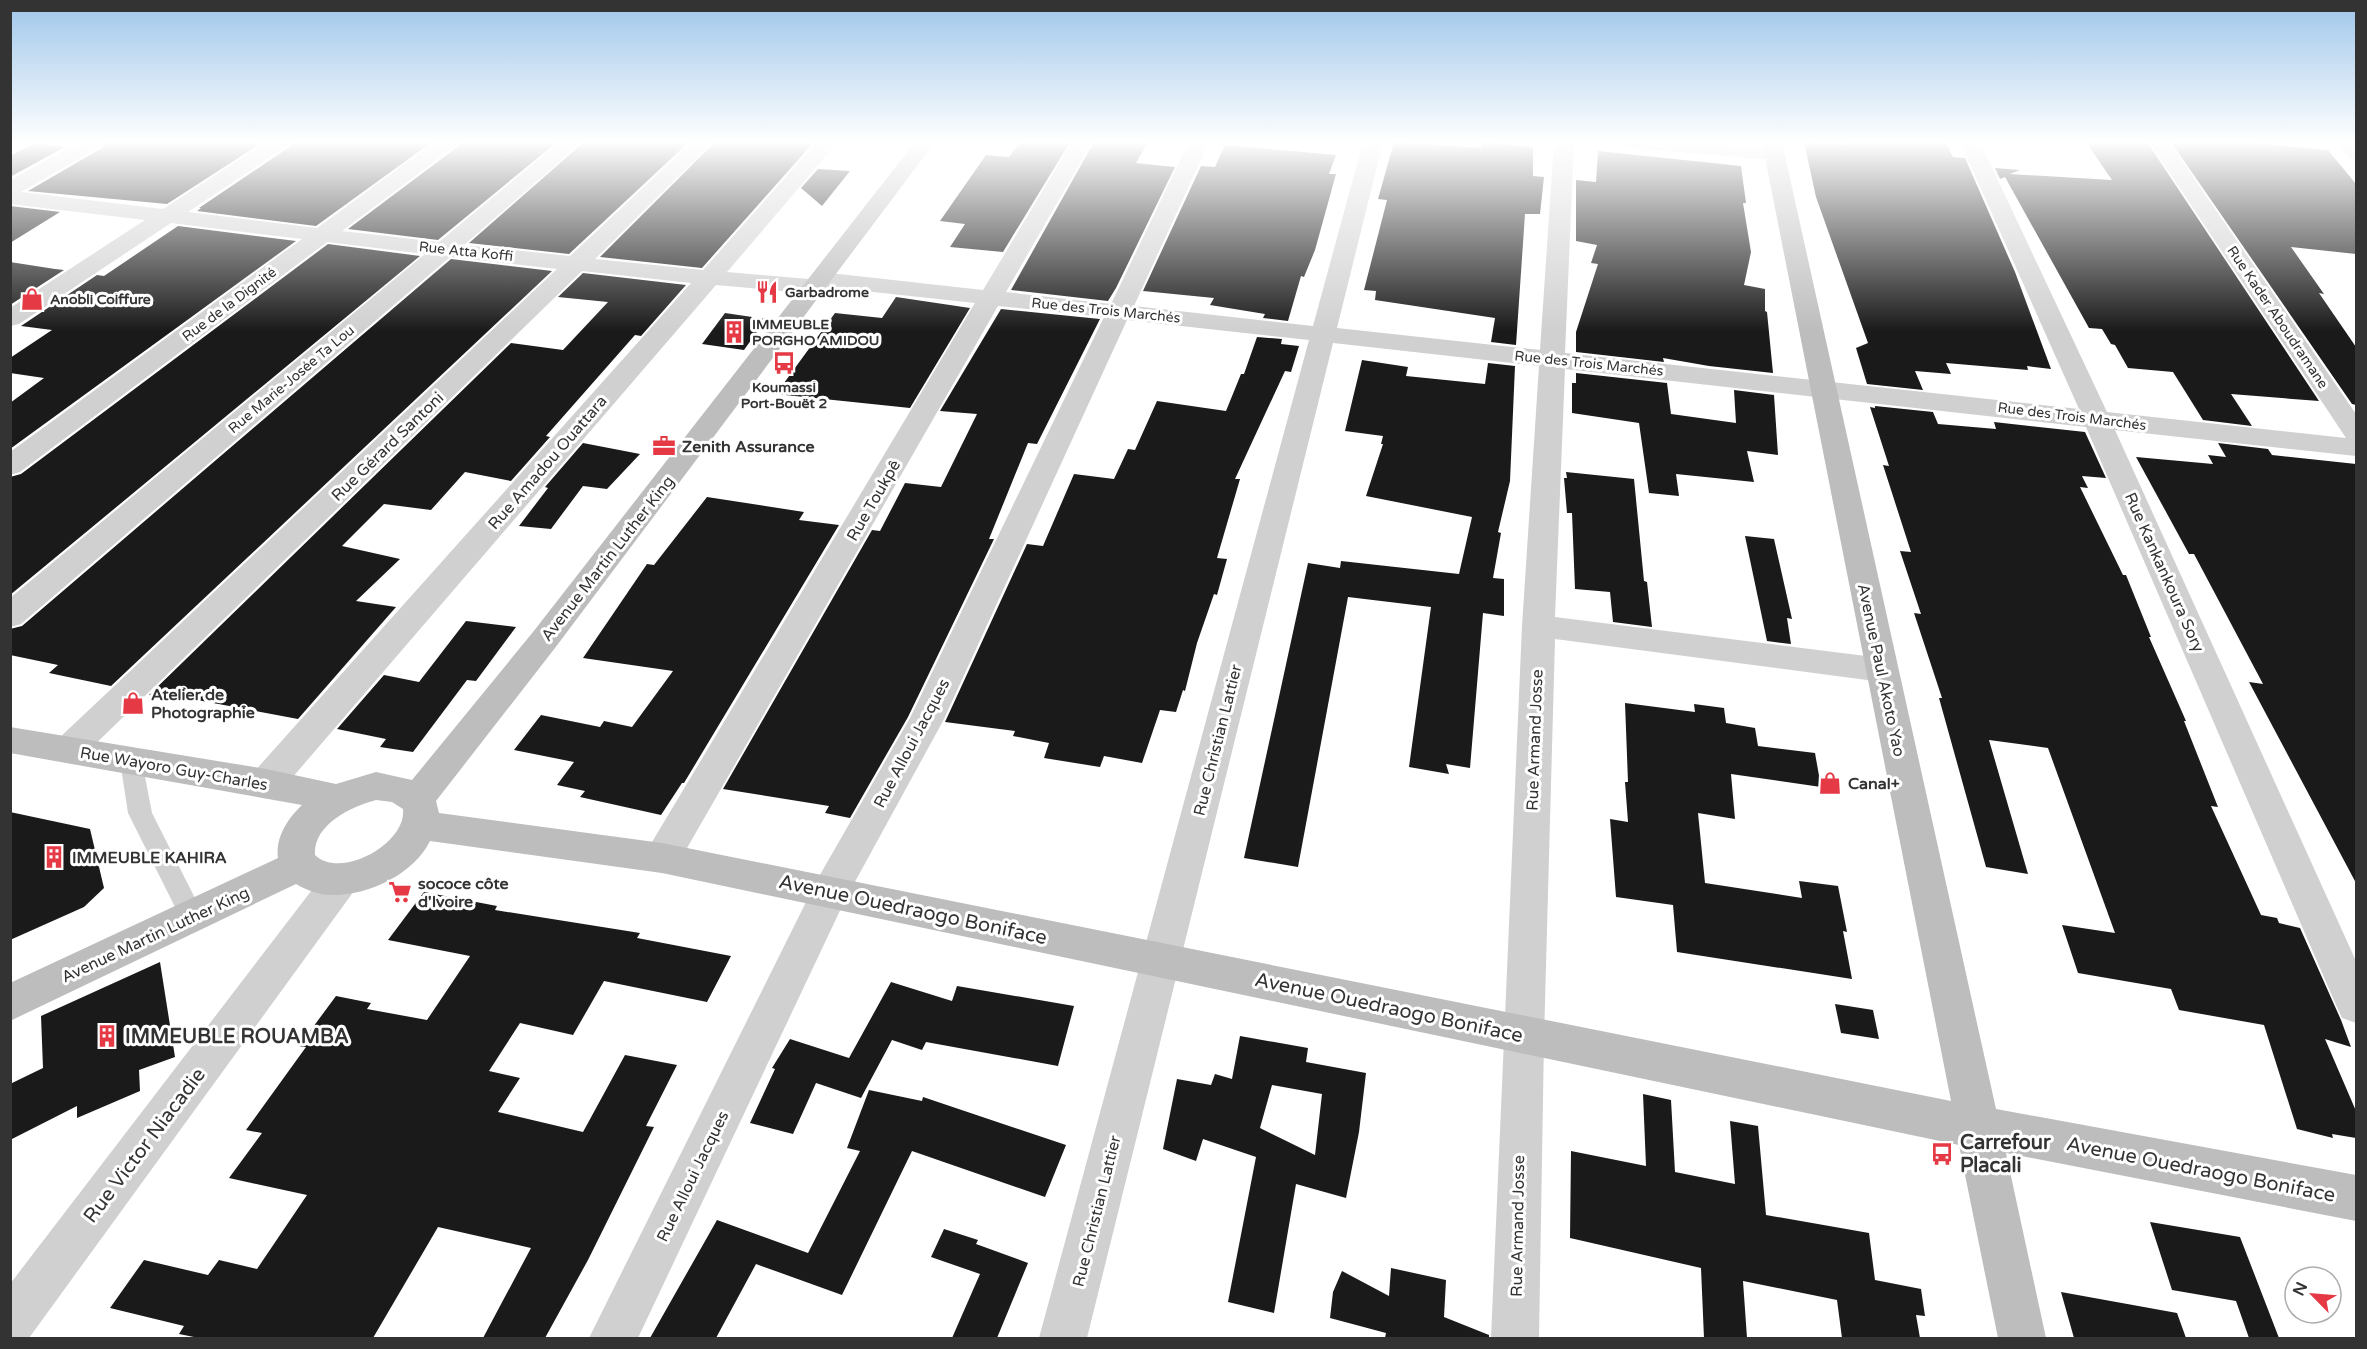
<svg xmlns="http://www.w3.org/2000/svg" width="2367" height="1349" font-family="'Varela Round',sans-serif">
  <rect width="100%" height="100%" fill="#fff"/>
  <g fill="#1a1a1a" fill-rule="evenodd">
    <path d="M106,142H263L167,204L28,191L102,148Z"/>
    <path d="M292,142H432L316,226L197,211L201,208H199L288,148Z"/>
    <path d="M460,142H557L438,240L348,229L456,148Z"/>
    <path d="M584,142H689L569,254L469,243Z"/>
    <path d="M715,142H814L702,268L600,257Z"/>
    <path d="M1020,142H1070L1003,252L950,247L965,224L940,221L986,155L1009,157Z"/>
    <path d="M1094,142H1148L1136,163L1175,167L1116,288L1108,301L1011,290Z"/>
    <path d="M1394,142L1481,148V142L1533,147V176L1544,177L1540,214H1525L1516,345L1491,342L1495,318L1375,300L1376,291L1364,290L1387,200L1378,199Z"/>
    <path d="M1804,142L1847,145L1845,142H1945L1953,157L1965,158L2015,272L2051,369L2027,366L2028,370L1946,363L1951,374L1915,371L1923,390L1867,384L1856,348L1868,343L1816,197Z"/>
    <path d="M2086,142H2147L2319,401L2231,394L2252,426L2203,420L2173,372L2128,368L2115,345L2111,344L2102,329L2089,328L2005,177L2000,179L1995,168L2020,170L2010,174L2112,180Z"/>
    <path d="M2171,142H2260L2262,144L2328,150L2356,184V254L2291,247L2324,294L2319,293L2356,347V405L2352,404Z"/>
    <path d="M36,143L65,147L10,177V156Z"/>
    <path d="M1225,145L1336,155L1329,174H1336L1315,250L1304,277L1301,276L1288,321L1263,318L1265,314L1210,305L1214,298L1143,291L1201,166L1215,167Z"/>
    <path d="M1598,151L1741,166L1746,203H1743L1751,252L1744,285L1765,289V311L1767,312L1773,373L1709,366L1663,358L1664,362L1576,352V332L1598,264L1591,263L1597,245L1576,241V180L1596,182Z"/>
    <path d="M818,169L850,171L822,206L801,188Z"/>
    <path d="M10,206L60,212L10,243Z"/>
    <path d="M178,226L296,241L10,449V403L44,378L10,373V358L52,330L21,326L97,275L104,276Z"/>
    <path d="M328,244L420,256L10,595V477L21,474Z"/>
    <path d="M451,259L552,271L111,686L49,673L58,665L10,655V629L22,626Z"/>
    <path d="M10,262L55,269L64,270L10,305Z"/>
    <path d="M583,273L686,285L641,336L635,335L546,436L550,437L511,481L465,472L431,510L384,504L342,546L400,559L356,601L396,607L298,719L181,697L178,701L149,695L511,343L563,350L608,302L558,297Z"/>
    <path d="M896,297L970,308L910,408L776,394L835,313L882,318Z"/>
    <path d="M1001,309L1100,319L1037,444L1028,443L989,539H994L908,717L850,818L825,813L829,806L723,789L872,530L880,531L905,483L941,487L977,414L940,411Z"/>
    <path d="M725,313L766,319L744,350L702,344Z"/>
    <path d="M1257,337L1282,339L1281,344L1299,346L1291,372L1285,371L1235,479H1240L1217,558L1227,559L1217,595L1214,594L1197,643L1185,691L1183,690L1176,712L1160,710L1142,763L1104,756L1100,767L1044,758L1049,743L1013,736L1015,731L945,722L1027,544L1043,546L1074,474L1114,479L1128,449L1135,450L1157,401L1226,411L1241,374H1244Z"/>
    <path d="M1362,360L1408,367L1406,376L1485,384L1488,363L1515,366L1510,481L1498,532L1501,533L1493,578L1504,579V616L1483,613L1470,768L1446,764L1449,774L1409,767L1431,607L1348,597L1298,867L1244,858L1308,563L1340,568L1341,561L1459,574L1472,517L1366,496L1383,444H1381L1383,436L1345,431Z"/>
    <path d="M1576,373L1667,383L1671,414L1736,423L1734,390L1774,395L1778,455L1747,451L1754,482L1676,474L1679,496L1649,493L1639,423L1572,413V383H1576Z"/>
    <path d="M1875,406L1933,412L1938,424L1996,429L1994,422L2085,432L2106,478L2082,476L2088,488L2080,487L2123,575H2126L2151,637H2149L2186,721H2184L2218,807L2211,806L2261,915L2277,918L2279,923L2300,928L2341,1020L2351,1047L2325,1039L2356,1111V1138L2332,1134L2333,1138L2297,1129L2264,1025L2179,1010L2171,989L2078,973L2062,925L2115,933L2048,748L1989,740L2028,874L1986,867L1939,698H1942L1914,613L1921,614L1900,551L1911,552L1883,465L1889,466L1870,407L1875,408Z"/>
    <path d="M583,443L640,454L607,489L583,486L551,529L519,526L548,488L545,487Z"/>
    <path d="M2218,443L2268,449L2272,455L2356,464V883L2249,682L2263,684L2194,554H2189L2136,457L2213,464L2208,455L2226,457Z"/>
    <path d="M1566,472L1634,479L1644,581L1647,582L1652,627L1613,622L1610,592L1575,589L1572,513H1567L1564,478H1567Z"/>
    <path d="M707,497L804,512L799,520L839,525L684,783H682L661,815L580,797L585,791L557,785L574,762L514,750L541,715L600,727L604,721L632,727L673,671L583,658L647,564L654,565Z"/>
    <path d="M1745,536L1774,539L1792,619L1787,618L1791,644L1767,641Z"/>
    <path d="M466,621L516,627L476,681L467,680L413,752L380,747L386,739L337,729L384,675L419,682Z"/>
    <path d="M1625,703L1695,712L1694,704L1724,708L1726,723L1755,728L1758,746L1815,753L1821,787L1731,774L1735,819L1698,813L1705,883L1802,898L1799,881L1838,886L1847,932L1843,931L1852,979L1677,952L1673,905L1616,897L1610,819L1628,822L1625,782H1628Z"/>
    <path d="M10,812L90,829L104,888L84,907L10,940Z"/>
    <path d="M424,892L497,906L495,910L640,933L637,938L731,956L707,1002L604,981L573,1035L520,1023L489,1071L520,1078L498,1112L583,1132L625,1055L677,1065L646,1126L654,1127L588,1260L545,1338H483L531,1248L438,1227L373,1338H199L179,1334L184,1326L110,1308L144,1260L208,1275L219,1260L257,1269L307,1195L229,1178L262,1133L246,1130L306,1047L299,1046L336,996L371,1003L367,1009L427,1020L470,956L388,940Z"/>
    <path d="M160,962L175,1057L139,1070L140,1091L77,1118V1106L10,1140V1084L43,1068L41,1016Z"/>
    <path d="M891,982L952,1001L957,986L1074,1006L1058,1066L926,1042L922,1050L892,1040L861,1098L816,1083L793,1134L750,1123L775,1069L772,1068L790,1039L849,1058Z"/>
    <path d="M1835,1004L1873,1010L1879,1039L1841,1033Z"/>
    <path d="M1240,1036L1308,1048L1306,1062L1366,1073L1359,1132L1346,1198L1296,1184L1274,1313L1228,1302L1256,1157L1203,1139L1196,1161L1163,1149L1177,1079L1211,1085L1215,1074L1232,1079ZM1272,1085L1322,1094L1315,1155L1260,1128Z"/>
    <path d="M869,1090L922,1101L923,1097L1066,1145L1045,1197L912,1151L842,1295L756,1264L716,1338H650L717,1220L808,1253L860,1151L847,1148Z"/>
    <path d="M1643,1094L1671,1100L1675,1172L1735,1184L1730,1121L1758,1126L1766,1215L1869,1233L1875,1280L1921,1289L1925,1316L1916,1315L1920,1338H1842L1837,1300L1743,1281L1747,1338H1704L1701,1268L1570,1238L1571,1151L1646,1166Z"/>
    <path d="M2150,1222L2240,1237L2279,1338H2249L2236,1301L2172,1290Z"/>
    <path d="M944,1229L978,1240L976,1244L1028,1263L997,1338H952L980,1274L931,1257Z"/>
    <path d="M1391,1268L1446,1280L1444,1317L1489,1335V1338H1385L1386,1333L1330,1318L1333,1292L1342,1271L1389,1296Z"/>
    <path d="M2061,1292L2177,1313L2186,1338H2074Z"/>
  </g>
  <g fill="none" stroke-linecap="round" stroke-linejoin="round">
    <path fill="#d0d0d0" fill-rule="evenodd" d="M131,752L139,755L142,761L152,813L204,916L201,923L192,927L183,923L128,813L120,761L123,755Z"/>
    <g fill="#d0d0d0" fill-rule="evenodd">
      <path d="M80,142H104L101,146L21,192L163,209L267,142H290L287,146L188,212L317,228L435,142H458L455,146L342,231L439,242L560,142H582L464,245L570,256L692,142H713L595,259L703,270L817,142H838L727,272L809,279L813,274L821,272L983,290L1072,142H1092L1006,292L1111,304L1189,142H1209L1134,306L1313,326L1363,142H1383L1337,328L1540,350L1554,142H1574L1565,353L2079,409L1960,142H1980L2107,412L2346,438L2149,142H2169L2356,414V456L2115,430L2356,961V1023L2342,1018L2336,1005L2086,427L1565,369L1555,617L1882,658L1894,662L1898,670L1894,678L1882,682L1555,639L1544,1039L1539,1338H1491L1522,626L1539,366L1333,343L1087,1338H1039L1309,340L1127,320L943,721L845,900L638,1338H589L817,880L910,718L1104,317L998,306L675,869L662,873L649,869L643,858L649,847L975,303L827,287L823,292L815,294L716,285L279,793L266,797L253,793L248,783L253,773L691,283L582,271L81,758L69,762L57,758L52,749L57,740L557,269L450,257L21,624L10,627V598L425,254L327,242L20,472L10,475V452L302,239L171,223L19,324L10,326V308L145,220L10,204V180Z"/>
      <path d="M1619,142H1699L1774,148L1781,150L1784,154L1781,158L1774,160L1629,148L1622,146Z"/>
      <path d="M2336,142H2356V160L2349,158Z"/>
      <path d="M341,864L354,869L360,880L354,891L29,1338H10V1284L328,869Z"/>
    </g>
    <path fill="#bdbdbd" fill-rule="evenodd" d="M915,142H935L555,648L436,801L439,813L662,843L1951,1101L1762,142H1782L1996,1109L2356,1175V1221L2006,1153L2046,1338H1998L1959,1145L662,873L430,841C414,874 368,896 331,895C319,895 306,890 296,884L10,1021V983L278,858C275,838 288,818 302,805L10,753V727L266,769L336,784L376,772L412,780L533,632ZM376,800L392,802L403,809C407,844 340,880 315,855C313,825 350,807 376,800Z"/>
  </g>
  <linearGradient id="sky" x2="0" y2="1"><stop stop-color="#9ec6ea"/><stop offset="0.43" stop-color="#fff"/><stop offset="1" stop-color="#fff" stop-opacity="0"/></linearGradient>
  <rect width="2367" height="331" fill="url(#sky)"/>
  <defs>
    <g id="restaurant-bare" transform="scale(1.8)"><path d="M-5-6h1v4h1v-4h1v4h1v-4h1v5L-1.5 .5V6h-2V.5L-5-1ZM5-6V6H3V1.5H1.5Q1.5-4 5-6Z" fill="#e63946" stroke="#fff" stroke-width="2.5" paint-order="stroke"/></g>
    <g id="shop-bare" transform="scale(1.8)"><path d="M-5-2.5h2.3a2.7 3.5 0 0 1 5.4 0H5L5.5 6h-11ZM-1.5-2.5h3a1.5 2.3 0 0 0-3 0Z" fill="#e63946" stroke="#fff" stroke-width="2.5" paint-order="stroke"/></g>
    <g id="building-bare" transform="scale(1.8)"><path d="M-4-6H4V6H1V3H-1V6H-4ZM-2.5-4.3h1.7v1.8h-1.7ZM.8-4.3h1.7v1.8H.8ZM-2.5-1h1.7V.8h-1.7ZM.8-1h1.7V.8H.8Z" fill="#e63946" stroke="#fff" stroke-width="2.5" paint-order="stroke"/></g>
    <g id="bus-bare" transform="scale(1.8)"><path d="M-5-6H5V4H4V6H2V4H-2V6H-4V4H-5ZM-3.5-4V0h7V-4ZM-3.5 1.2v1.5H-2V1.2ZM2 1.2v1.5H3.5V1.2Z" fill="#e63946" stroke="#fff" stroke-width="2.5" paint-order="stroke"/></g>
    <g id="office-bare" transform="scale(1.8)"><path d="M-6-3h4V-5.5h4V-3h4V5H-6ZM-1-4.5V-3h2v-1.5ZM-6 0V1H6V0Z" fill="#e63946" stroke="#fff" stroke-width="2.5" paint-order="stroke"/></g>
    <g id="supermarket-bare" transform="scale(1.8)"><path d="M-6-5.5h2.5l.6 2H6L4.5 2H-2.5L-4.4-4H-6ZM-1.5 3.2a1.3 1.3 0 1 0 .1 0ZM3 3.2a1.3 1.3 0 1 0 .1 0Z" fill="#e63946" stroke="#fff" stroke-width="2.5" paint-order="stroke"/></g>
  </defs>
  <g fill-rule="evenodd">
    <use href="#restaurant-bare" x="767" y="292"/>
    <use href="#shop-bare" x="32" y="299"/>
    <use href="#building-bare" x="734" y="332"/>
    <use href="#bus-bare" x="784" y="363"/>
    <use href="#office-bare" x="664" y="446"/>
    <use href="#shop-bare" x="133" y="703"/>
    <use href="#shop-bare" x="1830" y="783"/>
    <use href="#building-bare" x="54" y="857"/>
    <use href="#supermarket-bare" x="400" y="892"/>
    <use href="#building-bare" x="107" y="1036"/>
    <use href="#bus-bare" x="1942" y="1154"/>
  </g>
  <g text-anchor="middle" stroke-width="6" stroke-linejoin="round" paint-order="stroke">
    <g font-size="14" fill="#333" stroke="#fff">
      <text transform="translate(466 251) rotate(6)" y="5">Rue Atta Koffi</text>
      <text transform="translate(229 304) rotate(-37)" y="5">Rue de la Dignité</text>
      <text transform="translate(1106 310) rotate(6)" y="5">Rue des Trois Marchés</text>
      <text transform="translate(2278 317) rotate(56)" y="5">Rue Kader Aboudramane</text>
      <text transform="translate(1589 363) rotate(6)" y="5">Rue des Trois Marchés</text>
      <text transform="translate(291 379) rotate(-40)" y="5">Rue Marie-Josée Ta Lou</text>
      <text transform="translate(2072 416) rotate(7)" y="5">Rue des Trois Marchés</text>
    </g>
    <g font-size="14" font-weight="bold" fill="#333" stroke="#fff" text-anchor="start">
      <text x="785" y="297">Garbadrome</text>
      <text x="50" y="304">Anobli Coiffure</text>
      <text x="752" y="329">IMMEUBLE<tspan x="752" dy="16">PORGHO AMIDOU</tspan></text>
      <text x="784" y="392" text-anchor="middle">Koumassi<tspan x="784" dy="16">Port-Bouët 2</tspan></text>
    </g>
    <g font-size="16" fill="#333" stroke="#fff">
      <text transform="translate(387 446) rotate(-44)" y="6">Rue Gérard Santoni</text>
      <text transform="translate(547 462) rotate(-49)" y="6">Rue Amadou Ouattara</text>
      <text transform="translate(873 500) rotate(-60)" y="6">Rue Toukpê</text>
      <text transform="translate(607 558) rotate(-52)" y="6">Avenue Martin Luther King</text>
      <text transform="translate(2165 572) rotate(66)" y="6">Rue Kankankoura Sory</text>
      <text transform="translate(1882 670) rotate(78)" y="6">Avenue Paul Akoto Yao</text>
      <text transform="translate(1217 740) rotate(-76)" y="6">Rue Christian Lattier</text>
      <text transform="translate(1534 740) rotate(-88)" y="6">Rue Armand Josse</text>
      <text transform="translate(911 743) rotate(-62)" y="6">Rue Alloui Jacques</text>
      <text transform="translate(174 768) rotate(10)" y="6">Rue Wayoro Guy-Charles</text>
      <text transform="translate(155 934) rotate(-25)" y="6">Avenue Martin Luther King</text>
      <text transform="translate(692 1176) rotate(-64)" y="6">Rue Alloui Jacques</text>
      <text transform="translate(1096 1211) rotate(-76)" y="6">Rue Christian Lattier</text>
      <text transform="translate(1517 1226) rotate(-89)" y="6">Rue Armand Josse</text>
    </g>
    <g font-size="16" font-weight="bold" fill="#333" stroke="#fff" text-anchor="start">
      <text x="682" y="452">Zenith Assurance</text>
      <text x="151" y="700">Atelier de<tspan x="151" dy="18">Photographie</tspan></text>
      <text x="1848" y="789">Canal+</text>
      <text x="72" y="863">IMMEUBLE KAHIRA</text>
      <text x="418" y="889">sococe côte<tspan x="418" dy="18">d'Ivoire</tspan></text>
    </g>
    <g font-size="20" fill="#333" stroke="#fff">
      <text transform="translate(913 909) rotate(12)" y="7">Avenue Ouedraogo Boniface</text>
      <text transform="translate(1389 1007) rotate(12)" y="7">Avenue Ouedraogo Boniface</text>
      <text transform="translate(144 1145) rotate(-53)" y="7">Rue Victor Niacadie</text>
      <text transform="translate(2201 1169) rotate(11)" y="7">Avenue Ouedraogo Boniface</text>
    </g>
    <g font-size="20" font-weight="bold" fill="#333" stroke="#fff" text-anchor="start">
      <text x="125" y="1043">IMMEUBLE ROUAMBA</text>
      <text x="1960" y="1149">Carrefour<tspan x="1960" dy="23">Placali</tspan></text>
    </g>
  </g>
  <rect width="2367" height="1349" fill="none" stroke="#333333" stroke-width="24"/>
  <g transform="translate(2313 1295) rotate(295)"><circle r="28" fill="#ffffff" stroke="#adadad" stroke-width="1.5"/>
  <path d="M0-4.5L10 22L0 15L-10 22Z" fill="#e63946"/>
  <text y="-9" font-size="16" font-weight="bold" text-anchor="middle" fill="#333333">N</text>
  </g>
</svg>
